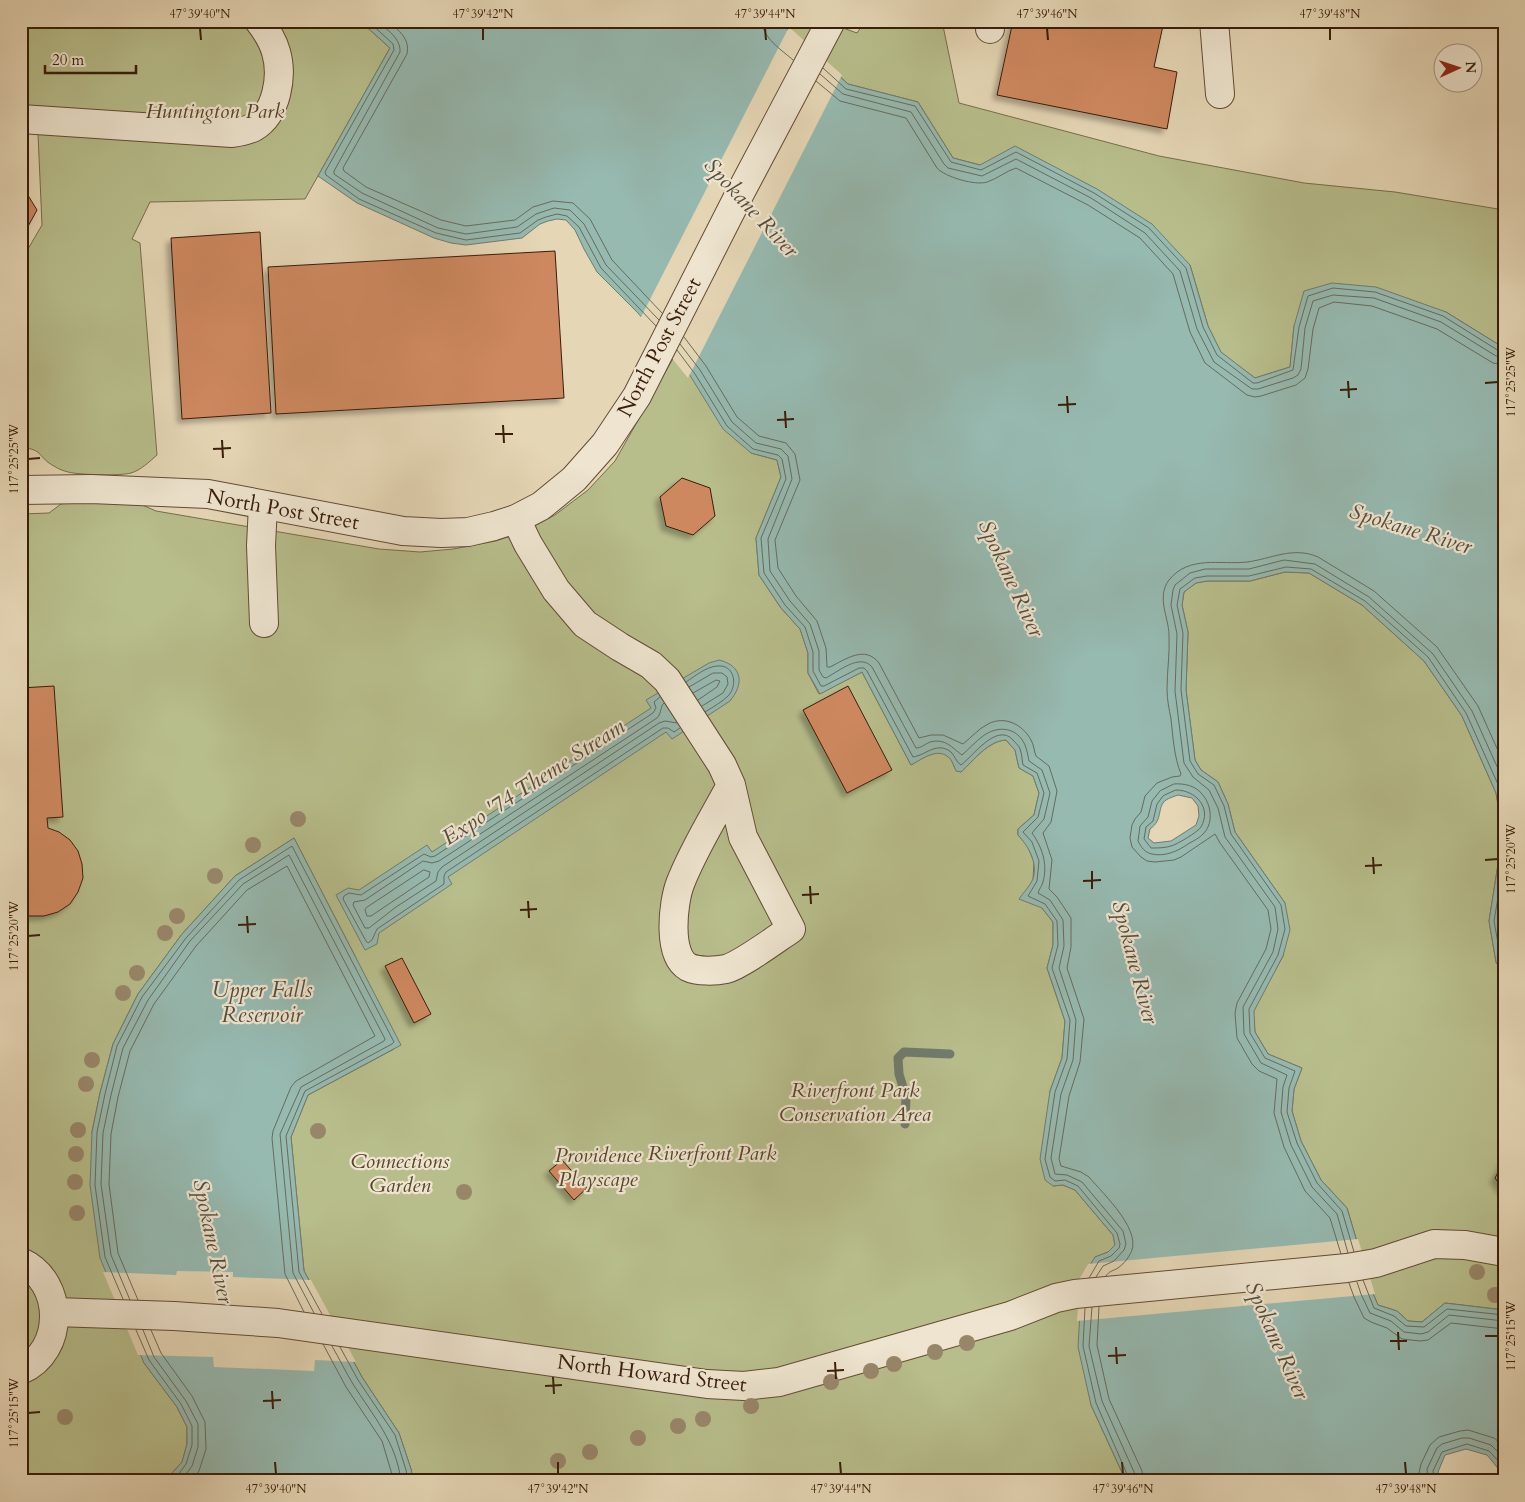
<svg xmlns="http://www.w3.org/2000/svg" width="1525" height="1502" font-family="Cardo,serif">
  <defs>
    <filter id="shadow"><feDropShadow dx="-4.5" dy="4.5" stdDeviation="2.5" flood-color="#0004"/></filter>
  </defs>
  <rect width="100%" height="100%" fill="#e5d6b5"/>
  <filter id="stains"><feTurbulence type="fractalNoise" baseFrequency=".004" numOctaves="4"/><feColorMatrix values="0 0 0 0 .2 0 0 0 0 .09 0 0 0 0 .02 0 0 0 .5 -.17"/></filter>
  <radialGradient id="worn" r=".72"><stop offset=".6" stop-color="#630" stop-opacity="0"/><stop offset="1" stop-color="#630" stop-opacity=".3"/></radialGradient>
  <g fill="#b7bd8b" stroke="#786d4a">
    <path d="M21,21H360L390,48L305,199L150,202L132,239L140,243L157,455C149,462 141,470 131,473C121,476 79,475 68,472C64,471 58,469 54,466C38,458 43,448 21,448V261L42,225L37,111L21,109Z"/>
    <path d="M778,21H824L857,33L865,21H942L959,103L1159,156L1304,183L1395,192L1504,210V348L1446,312L1294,326L1290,367L1255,378L1221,353L1208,326L1190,265L980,165L953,158L918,102L848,84Z"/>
    <path d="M675,355L751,453L777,460L781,477L756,538L759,575L781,608L800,629L808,653V673L819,694L862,672L911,765C921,759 937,747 948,756C952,759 954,767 956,770L961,772C974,760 988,741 1006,740L1015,750L1019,768L1033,776L1039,793L1034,815L1018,829V835L1027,845L1034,862L1033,880L1042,908L1053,922V945L1047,968L1065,1021L1062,1058L1050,1091L1053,1186L1063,1185L1075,1190L1113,1235L1115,1245L1108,1252L1095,1257L1091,1405L1126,1481H413L411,1469L399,1433L362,1377L304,1271L291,1137L308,1095L394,1049L355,956L294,838L235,876L182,934L138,994L113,1044L100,1093L92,1132L144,1363L177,1407L187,1427V1444L182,1462L172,1473L173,1481H21V514L49,513L61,504L72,502L140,504L156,511L379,549L420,552L453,549L496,541L529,529L555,515L588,490L615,461Z"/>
    <path d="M1285,572L1309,573L1362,605L1424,661L1462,716L1496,793L1503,833L1489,921L1496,962L1504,975V1310L1445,1303L1422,1322L1408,1321L1397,1311L1378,1305L1371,1289L1347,1208L1321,1180L1301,1141L1292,1111L1294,1089L1302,1068L1268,1054L1255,1032L1253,1011L1283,956L1285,903L1235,832L1228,804L1218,782L1201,770L1195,760L1186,690L1188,632L1182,605L1184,592L1196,583L1207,581H1250Z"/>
  </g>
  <g fill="#96b9b0" stroke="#717b6d" fill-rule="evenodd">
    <path d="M360,21H778L848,84L918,102L953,158L980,165L1015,146L1097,189L1152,224L1190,265L1208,326L1221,352L1255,378L1290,367L1294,326L1304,291L1332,283L1376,287L1446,312L1504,348V975L1496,962L1489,921L1503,833L1496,793L1462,716L1424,661L1362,605L1309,573L1285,572L1250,581H1207L1196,583L1184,592L1182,605L1188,632L1186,690L1195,760L1201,770L1218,782L1228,804L1235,832L1285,903L1290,930L1283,956L1254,1011L1255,1032L1268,1054L1302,1068L1294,1089L1292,1111L1301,1141L1321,1180L1347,1208L1371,1289L1378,1305L1397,1311L1408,1321L1422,1322L1445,1303L1504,1310V1481H1498L1501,1472L1487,1455L1466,1449L1445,1455L1438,1472L1440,1481H1126L1091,1405L1078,1347L1082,1278L1095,1257L1108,1252L1115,1245L1113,1235L1075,1190L1063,1185L1053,1186L1045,1180L1040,1159L1050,1091L1062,1058L1065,1021L1047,968L1053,945V922L1042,908L1019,899C1023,893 1030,886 1033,879C1038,863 1029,847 1018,835V829L1034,815L1039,793L1033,776L1019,768L1015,750L1006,740C988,741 974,760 961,772L956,771C954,767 952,759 948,757C937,747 921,760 911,765L862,672L820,694L808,673V653L800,629L781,608L759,575L756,538L781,477L777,460L751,453L723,429L691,377L675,355L637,312L597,272L584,249L575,230L566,220L557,219L548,221L540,224L522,238L466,245L451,243L434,238L357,203L318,176L390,48ZM1178,795L1192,798L1198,806L1199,816L1196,825L1171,841L1154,843L1148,838L1150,829C1164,819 1156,808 1166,800C1169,798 1175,796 1178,795Z"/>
    <path d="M719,660C743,666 744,684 730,701L672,739L666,732L448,877L452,884L379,933L377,944L365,950L336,895L348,888L359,890L427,845L432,852L651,708L646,700L709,663Z"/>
    <path d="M294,838L401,1045L308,1095L291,1137L304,1271L362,1377L399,1433L411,1469L413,1481H173L172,1473L182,1462L187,1444V1427L177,1407L144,1363L100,1258L90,1185L92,1132L100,1093L113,1044L138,994L182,934L235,876Z"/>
  </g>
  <g fill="#e5d6b5">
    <path d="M789,27L842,75L688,378L640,319Z"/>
    <path d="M1358,1239L1375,1294L1077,1321L1080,1278L1088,1264Z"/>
    <path d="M177,1271L233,1272V1277L311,1280L356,1362L315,1360L314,1371L214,1367L213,1357L138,1355L103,1272L176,1275Z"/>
  </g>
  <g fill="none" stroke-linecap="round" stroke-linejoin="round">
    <g stroke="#686b5c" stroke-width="1">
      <path d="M368,21L393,44L394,50L325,172L326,175L359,199L436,233L466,240L520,233L538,220L546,217L557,214L567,216L579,227L601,268L656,326"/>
      <path d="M377,21C386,29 401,38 400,52L334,171V174L362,193L438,228L466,234L517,227L536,214L554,208L570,210L584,224L606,265L659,320"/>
      <path d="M388,21C399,31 410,38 407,54L343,168L344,171L366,187L441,220L466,226L515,220L533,207L553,201L573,203L590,219L612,260L662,313"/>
      <path d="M762,21C762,38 782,50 793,60"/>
      <path d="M823,68L846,89L915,106L951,162L981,170L1016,152L1094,193L1149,228L1186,268L1203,327L1217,355L1253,383H1257L1293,370L1299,327L1308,296L1333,288L1375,292L1443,316L1499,351H1504"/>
      <path d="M820,74L843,94L911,112L944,164L948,168L982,176L1016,159L1091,198L1145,233L1180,271L1197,329L1214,362L1252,389H1258L1293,378L1298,375L1301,369L1305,328L1313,301L1333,295L1374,298L1441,322L1496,356L1504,358"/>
      <path d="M816,81L840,101L906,118L937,168C945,177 976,186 987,182C997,179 1006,171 1016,168L1088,205L1140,238L1173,274L1190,332L1205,363L1247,395L1255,397L1261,396L1296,385L1305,378L1308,369L1313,329L1319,308L1334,302L1372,306L1437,329L1493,363L1504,365"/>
      <path d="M684,337L706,366L737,417L759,436L786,443L795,454L800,480L775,540L778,568L796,596L817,621L826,648L827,667H830C846,659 865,645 879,663L919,738L931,735H943L963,744C972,737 978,729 988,724C1005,715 1023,725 1031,740C1034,745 1034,751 1036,756L1049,766L1057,791L1051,822L1043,833L1052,860L1049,889L1057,897L1071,918V947L1067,968L1084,1019L1080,1062L1069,1096L1059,1159L1061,1166L1081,1172L1089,1177C1103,1194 1146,1233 1129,1256C1127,1260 1122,1265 1118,1268C1113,1271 1109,1271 1106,1276"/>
      <path d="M680,344L700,370L732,422L756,443L781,449L788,456L792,479L768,539L770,571L790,601L810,624L819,651V670L823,677L826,678C839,671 860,653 872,667L916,748C921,748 925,744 930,742C946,738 952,748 962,755C969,749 975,742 983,736C998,725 1017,727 1025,745C1027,750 1028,756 1029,761L1042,770L1050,793L1044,819L1032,833C1042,847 1048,864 1043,882C1042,886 1039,889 1038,893L1050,900L1063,920L1064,946L1059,968L1076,1020L1073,1060L1061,1094L1051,1158L1055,1174L1067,1175L1082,1182L1123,1231L1126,1244L1124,1250L1114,1261L1103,1266L1096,1277"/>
      <path d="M677,350L695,374L727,426L753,449L778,455L782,459L786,479L761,538L764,573L785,605L805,627L813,652V671L821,686H824L859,668H864L867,671L913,757C926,755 937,741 951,752C955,756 956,762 961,765C973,756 997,722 1013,740C1015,743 1019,745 1020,749C1022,754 1022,760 1023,765L1037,773L1044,793L1038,817L1023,832L1032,842L1039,861L1037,881L1028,896L1045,904L1057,921L1058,945L1052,968L1070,1020L1067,1059L1055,1092L1045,1159L1050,1177L1055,1181L1065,1180L1078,1186L1117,1233L1120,1244L1119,1248L1111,1256L1099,1261L1089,1278"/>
      <path d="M686,682C695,676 706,667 717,666C735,664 738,686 728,696C722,702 713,707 705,712"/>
      <path d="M689,687L713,673H722L727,677L728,684L723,693L702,706"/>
      <path d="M693,693L716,680L720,681L717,687L698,700"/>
      <path d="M660,697L654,702L656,708L653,713L435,856L431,857L424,854L361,895L349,893L344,896L343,899L366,941L368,943L372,940L377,929L444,884V876L446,872L663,728H668L674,732L680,728"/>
      <path d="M664,703C660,706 662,713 657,718L439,861L432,863L423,861L365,900L354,902L353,905L365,928H369L396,907L436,881L438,872L442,867L659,723L665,721L677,723"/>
      <path d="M1174,784C1184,783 1196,786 1202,794C1211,804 1214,822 1204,833C1200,838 1193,841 1188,844C1178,851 1165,857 1152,854C1145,853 1141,847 1138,841L1140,826L1148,817L1152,801L1160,791Z"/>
      <path d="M1176,790C1196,790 1212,808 1201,827C1198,832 1176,845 1171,846C1165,848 1157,848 1151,848L1144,839L1146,827L1153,821L1157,804L1163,796Z"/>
      <path d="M1504,862L1494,921L1501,960L1504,966"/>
      <path d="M424,870L430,872L429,877L371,916H367L365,910L366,908Z"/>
      <path d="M1354,1252L1342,1211L1317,1183L1297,1143L1287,1112L1289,1088L1295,1071L1265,1058L1250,1033L1249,1009L1278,955L1285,929L1281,905L1231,834L1224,806L1214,785L1198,774L1190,761L1181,690L1183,633L1177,605L1180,589L1195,578L1207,576H1249L1286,567L1311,569L1365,601L1428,657L1466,713L1501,791L1504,807"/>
      <path d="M1348,1253L1337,1214L1312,1187L1291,1145L1281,1112L1283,1087L1287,1075L1261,1063L1244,1034L1243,1007L1273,952L1278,929L1275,907L1225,837L1218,808L1209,790L1193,777L1184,763L1175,691L1177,634L1171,605L1173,590L1175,585L1190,573L1205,569H1249L1284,560L1315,564L1369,597L1433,654L1472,711L1504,782"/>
      <path d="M1341,1254L1330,1218L1305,1191L1284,1147L1274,1113L1277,1079L1259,1071L1252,1064L1237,1038L1235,1013L1237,1003L1266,949L1271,929L1268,910L1220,843L1215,834L1181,857L1174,860L1155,862L1147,861L1141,857L1132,847L1130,838L1132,825L1135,819L1141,812L1145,796L1157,783L1172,777L1180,776L1181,774C1174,757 1173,737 1171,719C1169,709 1167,699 1167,689C1167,671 1170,653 1169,635C1169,618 1156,597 1169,580C1189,555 1220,565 1247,562C1271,559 1293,546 1318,557L1374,591L1437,647L1478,706L1504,764"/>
      <path d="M1363,1280L1374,1308L1394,1316L1406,1326L1424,1327L1447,1309L1504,1315"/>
      <path d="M1357,1282L1361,1294L1370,1313L1391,1321L1404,1332L1421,1334L1428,1332L1449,1315L1504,1321"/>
      <path d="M1349,1283L1354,1297L1364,1318L1371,1322L1387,1328L1402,1339L1420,1341L1428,1340L1451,1323L1504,1329"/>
      <path d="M123,1299L105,1257L95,1185L97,1132L105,1094L117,1046L142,997L186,938L239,880L292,846L394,1042L392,1044L305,1091L286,1136L299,1272L322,1314"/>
      <path d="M130,1300L111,1255L101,1184L103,1133L111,1095L123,1048L148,1000L190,941L243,884L289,855L385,1039L384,1041L301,1087L280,1134L293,1273L314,1313"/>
      <path d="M138,1300L118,1253L109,1184L111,1134L118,1097L130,1051L154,1004L196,946L247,890L287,866L375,1036L296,1081L291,1087L273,1131L272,1138L285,1274L304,1312"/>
      <path d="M1092,1307L1089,1346L1102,1401L1135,1474L1136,1481"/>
      <path d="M1099,1307L1097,1345L1109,1399L1142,1471L1144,1481"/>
      <path d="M1085,1308L1083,1346L1096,1403L1130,1481"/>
      <path d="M136,1330L149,1360L181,1404L192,1426V1445L186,1464L178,1475L177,1481"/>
      <path d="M143,1330L154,1357L186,1401L198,1424V1447L192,1466L184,1477V1481"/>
      <path d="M151,1330L161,1353L192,1396L205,1422L206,1449L199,1471L191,1481"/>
      <path d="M323,1344L346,1387L382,1441L394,1481"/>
      <path d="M332,1346C339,1358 345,1371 353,1384C373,1416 396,1441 401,1481"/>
      <path d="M340,1347L358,1380L395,1435L406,1470L408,1481"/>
      <path d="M1421,1481L1419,1473L1421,1464L1430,1445L1439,1437L1460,1431L1468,1430L1494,1438L1504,1446"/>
      <path d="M1428,1481L1427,1469L1437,1448L1442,1444L1462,1438H1469L1491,1445L1504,1458"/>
      <path d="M1435,1481L1433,1471L1442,1452L1467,1444L1489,1451L1504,1467"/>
    </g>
    <path stroke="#717b6d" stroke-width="9" d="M905,1124L906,1097L899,1074L898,1058L904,1052L950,1054"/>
  </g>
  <g fill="#ce885f" stroke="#3a1d09" filter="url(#shadow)">
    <path d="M1013,21H1164L1154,67L1177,72L1167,129L997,95Z"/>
    <path d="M21,184L37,210L21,239Z"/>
    <path d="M260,232L271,413L182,419L171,238Z"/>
    <path d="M555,251L564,398L276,414L268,267Z"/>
    <path d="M682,478L710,488L715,516L693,535L666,526L660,497Z"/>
    <path d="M54,686L63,817L47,818L48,828L59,832L70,840L78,851L82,864L83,878L78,892L70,904L58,912L44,916H30L21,913V688Z"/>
    <path d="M848,686L892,770L847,793L803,710Z"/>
    <path d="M402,958L431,1014L414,1023L385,966Z"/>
    <path d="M562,1160L587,1188L574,1200L549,1171Z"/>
    <path d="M1504,1161V1191L1495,1178Z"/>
  </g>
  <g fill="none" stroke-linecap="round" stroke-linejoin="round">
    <g stroke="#654b34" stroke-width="30">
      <g id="minor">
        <path d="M1214,21L1220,94"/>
        <path d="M990,29V21"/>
        <path d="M21,119L232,133C239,132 247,131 254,127C277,113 283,76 276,52C273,41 266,30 259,21"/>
        <path d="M21,490L91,489L208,494L403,531L441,533L468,532L494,526L516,519L541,506L574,479L605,444L637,396L738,197L831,21"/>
        <path d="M263,505L261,546L264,623"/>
        <path d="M516,519L528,544L556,590L585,624L620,647L651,665L667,680L722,765L731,785L743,837L791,929C776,939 741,965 726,969C716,971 698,972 688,967C667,955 673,903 680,884C693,850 714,817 731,785"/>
        <path d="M21,1262C65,1282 65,1351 21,1370"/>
        <path d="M55,1312L174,1316L278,1323L707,1384L744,1386L779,1382L1010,1316L1056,1298L1075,1294L1347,1268L1376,1263L1434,1244L1465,1245L1504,1252"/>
      </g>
    </g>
    <use href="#minor" stroke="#eee4cf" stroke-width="28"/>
  </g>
  <g fill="#988669">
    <circle cx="298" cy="819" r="8"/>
    <circle cx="253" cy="845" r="8"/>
    <circle cx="215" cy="876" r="8"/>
    <circle cx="177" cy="916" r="8"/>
    <circle cx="165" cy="933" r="8"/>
    <circle cx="137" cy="973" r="8"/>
    <circle cx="123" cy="993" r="8"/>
    <circle cx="92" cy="1060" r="8"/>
    <circle cx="86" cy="1084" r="8"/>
    <circle cx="78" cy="1130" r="8"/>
    <circle cx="318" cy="1131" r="8"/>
    <circle cx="76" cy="1154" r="8"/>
    <circle cx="75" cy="1182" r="8"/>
    <circle cx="464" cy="1192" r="8"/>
    <circle cx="77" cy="1213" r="8"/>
    <circle cx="1477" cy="1272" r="8"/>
    <circle cx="1495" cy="1295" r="8"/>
    <circle cx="967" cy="1343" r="8"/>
    <circle cx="935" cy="1352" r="8"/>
    <circle cx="894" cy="1364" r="8"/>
    <circle cx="871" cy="1371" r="8"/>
    <circle cx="831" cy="1382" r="8"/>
    <circle cx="751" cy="1406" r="8"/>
    <circle cx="65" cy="1417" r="8"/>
    <circle cx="703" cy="1419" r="8"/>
    <circle cx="678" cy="1426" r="8"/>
    <circle cx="638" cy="1438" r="8"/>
    <circle cx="590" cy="1452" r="8"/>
    <circle cx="558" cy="1461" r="8"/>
  </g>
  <path fill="none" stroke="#3a1d09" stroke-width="2" d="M200,28L201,40M483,28V40M765,28L766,40M1047,28L1048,40M1330,28V40M1348,381L1349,398M1485,383L1498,382M1340,390L1357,389M1067,396L1068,413M1058,405L1076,404M785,411L786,428M777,420L794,419M503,425L504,443M495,434H513M222,440L223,458M213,449L231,448M28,459L40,458M1373,857L1374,874M1485,860L1498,859M1365,866L1382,865M1092,871V889M1083,881L1101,880M810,886L811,904M802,895L819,894M528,901L529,918M520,910L537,909M247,916L248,933M238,925L256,924M28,936L40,935M1398,1332L1399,1350M1485,1336H1498M1390,1341H1407M1116,1347L1117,1364M1108,1356L1126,1355M835,1362L836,1379M827,1371L844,1370M553,1377L554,1394M545,1386L562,1385M272,1391L273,1409M263,1401L281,1400M28,1413L40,1412M275,1462L276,1474M558,1462V1474M840,1462L841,1474M1122,1462L1123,1474M1405,1462L1406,1474"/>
  <g text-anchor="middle" stroke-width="4.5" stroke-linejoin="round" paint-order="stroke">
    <g font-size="21" font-style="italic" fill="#59452a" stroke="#eee4cf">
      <text x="215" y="118">Huntington Park</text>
      <text x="855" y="1097">Riverfront Park<tspan x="855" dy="24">Conservation Area</tspan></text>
      <text x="712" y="1160">Riverfront Park</text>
      <text x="598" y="1162">Providence<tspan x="598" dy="24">Playscape</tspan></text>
      <text x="400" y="1168">Connections<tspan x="400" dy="24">Garden</tspan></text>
    </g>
    <g font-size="21" fill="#3a1d09" stroke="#eee4cf">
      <text transform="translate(659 347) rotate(-62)" y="7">North Post Street</text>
      <text transform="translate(283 509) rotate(10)" y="7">North Post Street</text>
      <text transform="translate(652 1373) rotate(7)" y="7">North Howard Street</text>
    </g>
    <g font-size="22" font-style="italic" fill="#564c3b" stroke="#eee4cf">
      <text transform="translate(752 207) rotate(47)" y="8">Spokane River</text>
      <text transform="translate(1411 528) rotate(17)" y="8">Spokane River</text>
      <text transform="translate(1012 578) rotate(65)" y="8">Spokane River</text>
      <text transform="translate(533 781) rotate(-33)" y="8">Expo '74 Theme Stream</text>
      <text transform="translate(1136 962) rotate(75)" y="8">Spokane River</text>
      <text x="262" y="997">Upper Falls<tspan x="262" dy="25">Reservoir</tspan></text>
      <text transform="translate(214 1241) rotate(78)" y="8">Spokane River</text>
      <text transform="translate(1278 1340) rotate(66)" y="8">Spokane River</text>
    </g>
  </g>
  <rect width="1525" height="1502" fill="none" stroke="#e5d6b5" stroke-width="55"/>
  <g transform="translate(1458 68) rotate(87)"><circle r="24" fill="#eee4cf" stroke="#a69480"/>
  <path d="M0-4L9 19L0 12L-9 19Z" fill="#8f2418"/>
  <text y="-8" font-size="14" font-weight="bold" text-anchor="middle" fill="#3a1d09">N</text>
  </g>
  <path d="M45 65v8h91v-8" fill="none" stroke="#3a1d09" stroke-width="2.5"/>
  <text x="52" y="65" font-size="15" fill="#3a1d09" stroke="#eee4cf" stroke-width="4" paint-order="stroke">20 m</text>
  <rect x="28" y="28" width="1470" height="1446" fill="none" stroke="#3a1d09" stroke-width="2"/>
  <g font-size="12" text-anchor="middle" fill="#3a1d09">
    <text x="200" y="18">47°39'40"N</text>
    <text x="483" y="18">47°39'42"N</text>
    <text x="765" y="18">47°39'44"N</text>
    <text x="1047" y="18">47°39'46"N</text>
    <text x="1330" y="18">47°39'48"N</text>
    <text transform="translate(1511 382) rotate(-90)" y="4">117°25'25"W</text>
    <text transform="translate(14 459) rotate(-90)" y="4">117°25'25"W</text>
    <text transform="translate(1511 859) rotate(-90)" y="4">117°25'20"W</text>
    <text transform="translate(14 936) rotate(-90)" y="4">117°25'20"W</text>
    <text transform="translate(1511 1336) rotate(-90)" y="4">117°25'15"W</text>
    <text transform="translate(14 1413) rotate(-90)" y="4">117°25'15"W</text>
    <text x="276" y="1493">47°39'40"N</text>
    <text x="558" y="1493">47°39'42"N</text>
    <text x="841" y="1493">47°39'44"N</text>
    <text x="1123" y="1493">47°39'46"N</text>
    <text x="1406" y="1493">47°39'48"N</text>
  </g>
  <rect width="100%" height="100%" filter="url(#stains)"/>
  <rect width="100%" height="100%" fill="url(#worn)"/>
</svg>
